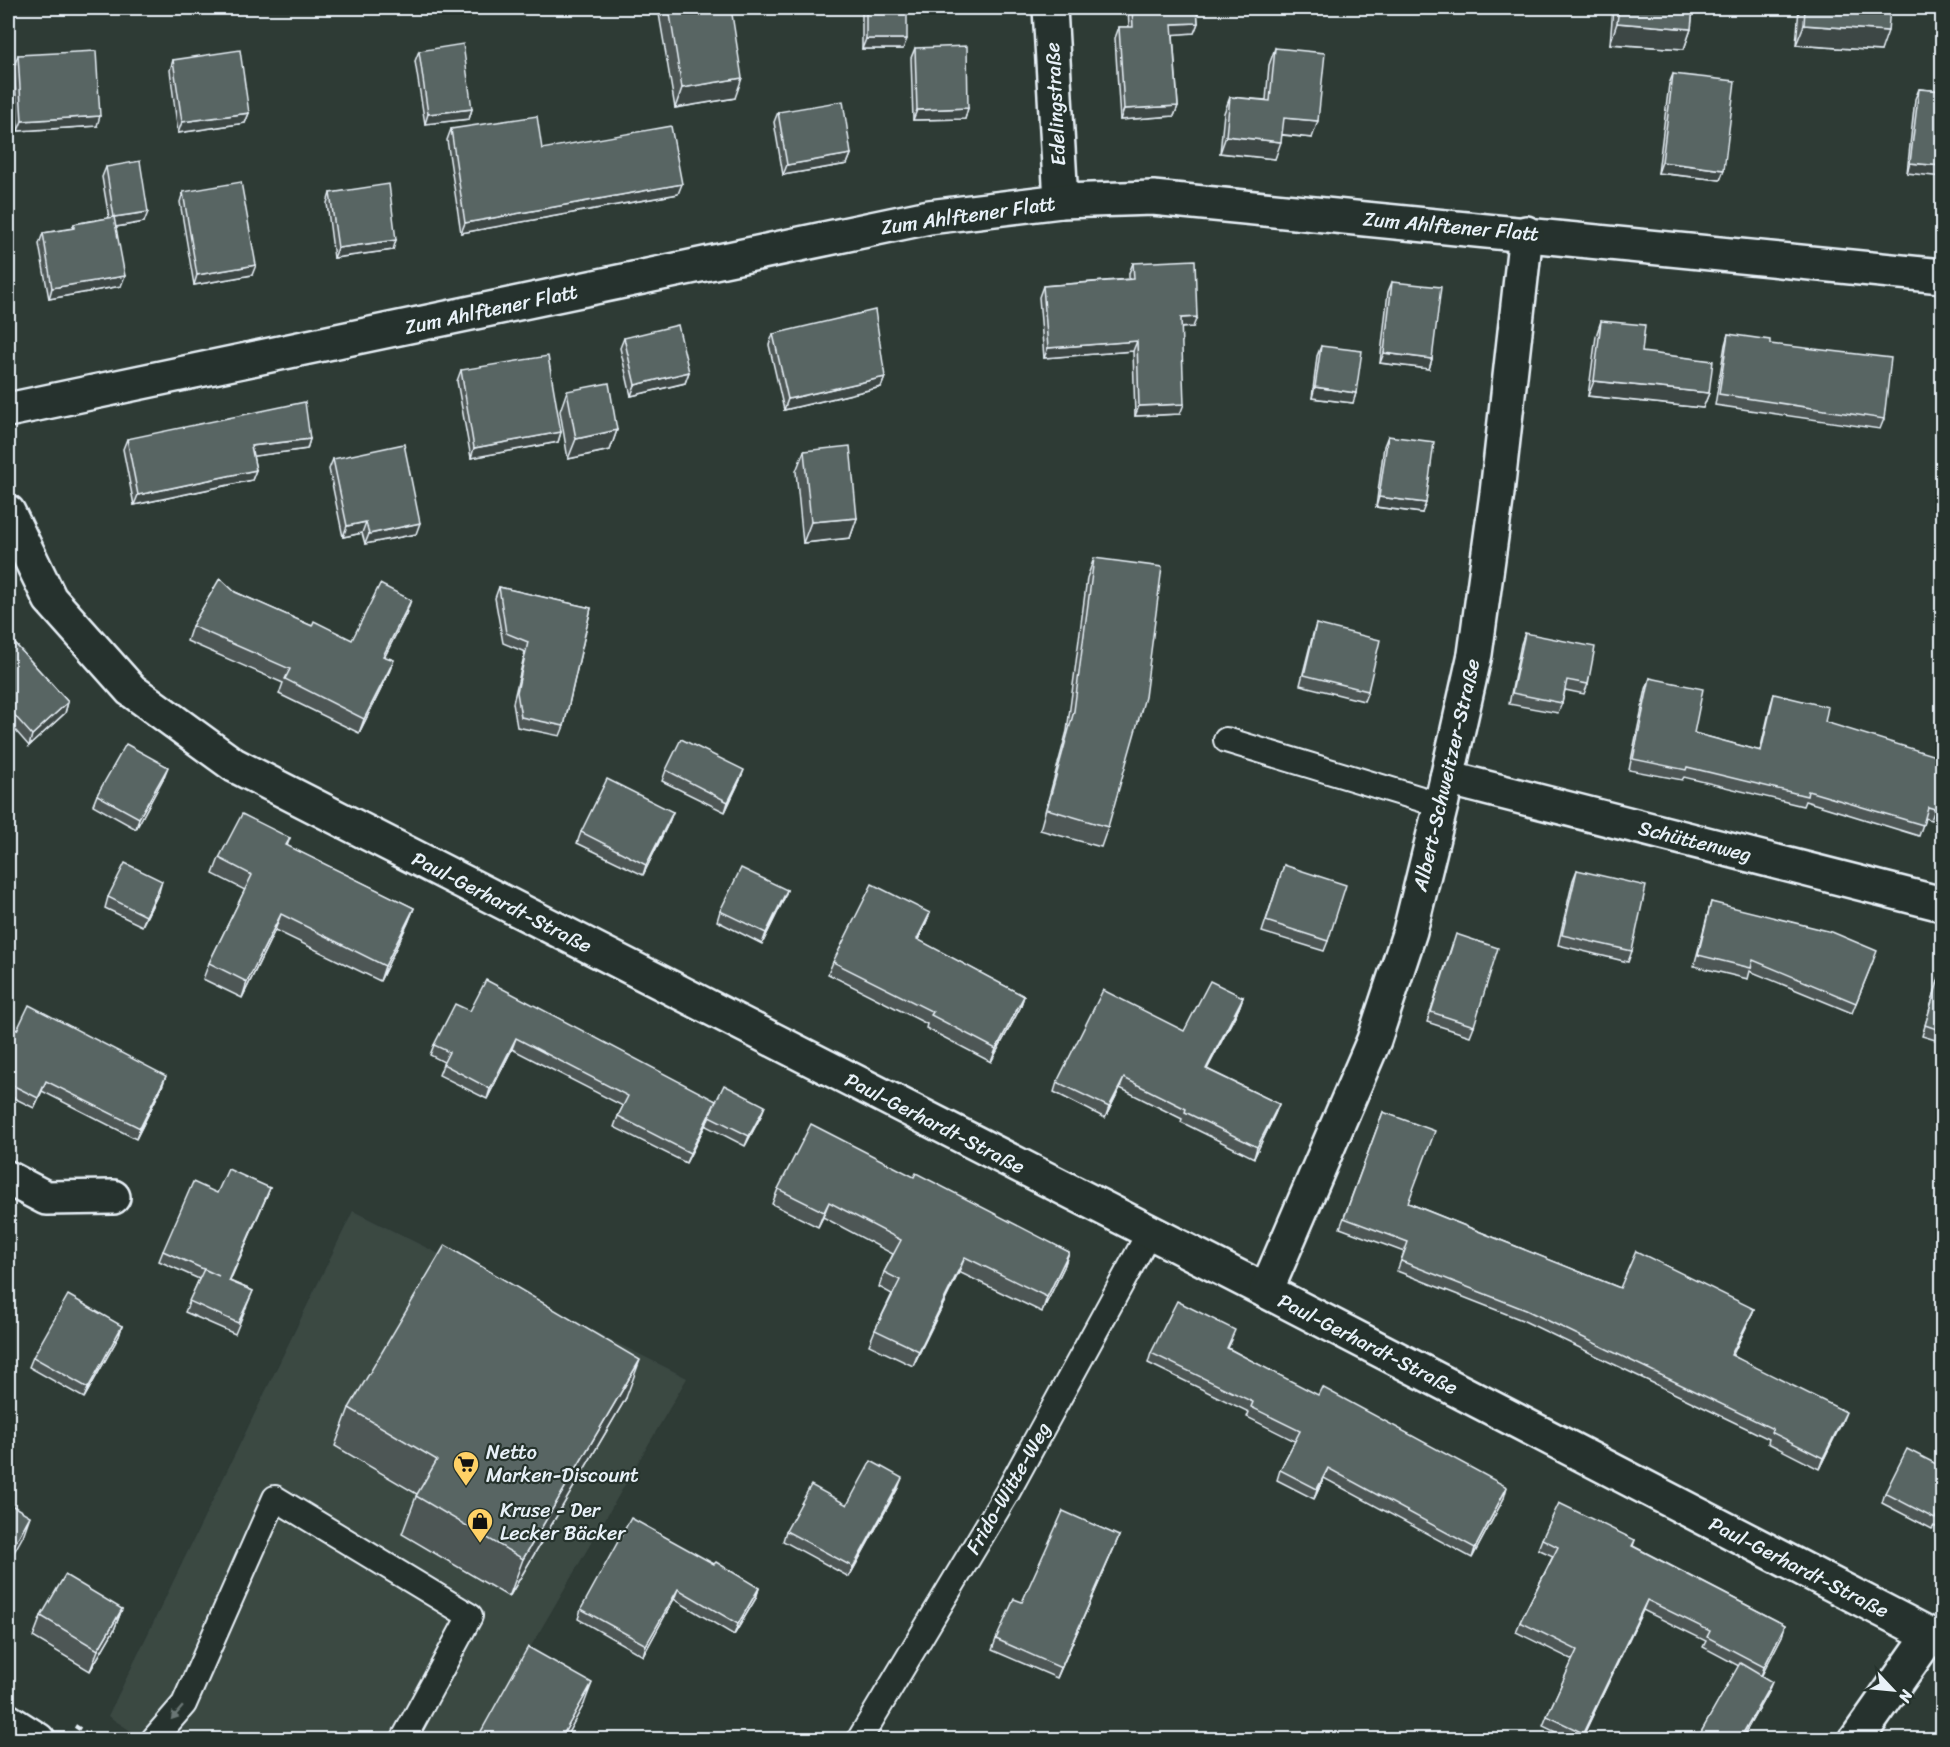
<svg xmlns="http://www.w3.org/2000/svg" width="1950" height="1747" font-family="Sriracha,sans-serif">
  <rect width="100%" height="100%" fill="#2e3b35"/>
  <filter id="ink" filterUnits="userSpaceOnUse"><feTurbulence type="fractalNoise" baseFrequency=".0167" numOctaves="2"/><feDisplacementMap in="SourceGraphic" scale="12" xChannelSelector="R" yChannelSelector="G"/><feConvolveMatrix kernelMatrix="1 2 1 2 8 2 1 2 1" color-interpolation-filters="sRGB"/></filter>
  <g filter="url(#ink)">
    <path fill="#3b4843" d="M353,1211L687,1378L477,1739H143L108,1716Z"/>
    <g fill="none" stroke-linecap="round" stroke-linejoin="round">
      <g stroke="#e8f1f8" stroke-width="28">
        <g id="lane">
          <path d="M1226,740L1441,805"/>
          <path d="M153,1740L184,1704L275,1498L470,1616L403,1740"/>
          <path d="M859,1740L1007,1493L1149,1233"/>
        </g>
      </g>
      <g stroke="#e8f1f8" stroke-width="38">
        <g id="street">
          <path d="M1050,8L1061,201"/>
          <path d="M8,410L929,217L1061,201L1153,198L1942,276"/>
          <path d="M8,512L50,599L131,690L234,765L1266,1291L1942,1641"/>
          <path d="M1447,778L1942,904"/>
          <path d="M8,1178L46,1198L113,1197"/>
          <path d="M1266,1291L1374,1040L1410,931L1441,805L1475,654L1497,493L1526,233"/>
          <path d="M1856,1740L1930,1635"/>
        </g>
      </g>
      <g stroke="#e8f1f8" stroke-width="38">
        <path id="secondary" d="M8,1721L38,1740"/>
      </g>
      <path stroke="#e8f1f8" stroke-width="4" stroke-dasharray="6 4.5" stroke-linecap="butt" d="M75,1726L97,1740"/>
      <use href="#lane" stroke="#26332d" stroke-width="24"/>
      <use href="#street" stroke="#26332d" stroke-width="33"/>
      <use href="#secondary" stroke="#26332d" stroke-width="33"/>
    </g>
    <g fill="#4d5755" stroke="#e8f1f8" stroke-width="1.5">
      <path d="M658,8H731L735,98L675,108Z"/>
      <path d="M862,8H907L903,49H862Z"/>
      <path d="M1128,8H1197L1198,23L1194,33L1173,34L1178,106L1174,116L1120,120L1115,38L1119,27H1129Z"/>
      <path d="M1613,8H1693L1691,29L1684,49L1610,44Z"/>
      <path d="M1799,8H1890L1881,51L1796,45Z"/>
      <path d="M915,48L968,108L965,119L913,120L911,58Z"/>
      <path d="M1275,48L1312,138L1281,135L1275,159L1220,153L1224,113L1230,97L1266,100L1269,65Z"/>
      <path d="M419,51L472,109L469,119L425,124L415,61Z"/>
      <path d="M18,55L97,126L18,131L14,66Z"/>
      <path d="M173,60L249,113L245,123L178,133L170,70Z"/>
      <path d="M1673,74L1724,170L1720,180L1658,173L1669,84Z"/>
      <path d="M1919,89L1942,91L1907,173L1915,99Z"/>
      <path d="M778,112L851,154L847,164L783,175L774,122Z"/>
      <path d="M451,129L542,149L678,194L461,233L447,140Z"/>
      <path d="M106,167L144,222L116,227L121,286L49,299L39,244L43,233L72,229L74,224L109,218L102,177Z"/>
      <path d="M183,192L252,275L194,285L180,202Z"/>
      <path d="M330,193L393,250L334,258L327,203Z"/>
      <path d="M1133,263L1193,327L1181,328L1180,414L1135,416L1133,351L1044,358L1039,297L1043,286L1129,279V273Z"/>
      <path d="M1392,282L1432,359L1429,369L1380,363L1388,292Z"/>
      <path d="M1601,321L1642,352L1709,393L1703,408L1588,396L1596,336Z"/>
      <path d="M773,334L885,377L881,387L784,410L769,345Z"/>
      <path d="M1728,334L1770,344L1884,419L1880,429L1715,405L1725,345Z"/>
      <path d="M624,338L689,372L685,383L631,396L620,348Z"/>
      <path d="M1321,346L1356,393L1353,403L1312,398L1317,356Z"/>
      <path d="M461,370L561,432L558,442L471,458L457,381Z"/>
      <path d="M567,391L617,430L610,450L568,459L560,411Z"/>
      <path d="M1388,436L1422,513L1376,507L1384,446Z"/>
      <path d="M127,439H310L307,449L253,456L256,470L252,480L134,505L123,449Z"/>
      <path d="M804,451L857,518L850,538L803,543L796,471Z"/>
      <path d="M333,459L416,534L365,544L362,533L343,537L329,469Z"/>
      <path d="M1094,558L1108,827L1101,847L1040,830L1067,731L1087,578Z"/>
      <path d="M499,587L591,608L564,726L560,736L517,727L513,703L525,652L503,643L495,598Z"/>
      <path d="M235,592L312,626L352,640L406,614L385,656L388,675L359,733L279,694L283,683L187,641L192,626Z"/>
      <path d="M1316,624L1368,691L1364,701L1300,685L1313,634Z"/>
      <path d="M1525,633L1588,684L1584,694L1565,690L1562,703L1558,713L1509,704L1521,644Z"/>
      <path d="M8,636L68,702L65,713L29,746L8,722Z"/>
      <path d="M1650,678L1694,733L1760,751L1771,704L1774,694L1825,722L1942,791L1931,820L1925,818L1919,836L1805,801L1803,806L1684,777L1682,780L1629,770L1646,689Z"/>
      <path d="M666,770L740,780L725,812L662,781Z"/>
      <path d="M164,777L136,829L93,805L97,795Z"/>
      <path d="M673,812L669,822L643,875L577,843L581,832Z"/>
      <path d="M290,838L287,846L414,908L408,923L380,981L275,930L242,998L203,979L209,963L245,890L213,874L219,858Z"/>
      <path d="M1284,865L1328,941L1324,951L1262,932Z"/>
      <path d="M1577,870L1632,951L1628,962L1558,945L1573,880Z"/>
      <path d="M787,890L783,901L762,944L717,921L720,911Z"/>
      <path d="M159,892L142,926L105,908L108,897Z"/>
      <path d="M1711,902L1873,961L1852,1013L1750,971L1748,979L1694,966L1708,913Z"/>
      <path d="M930,913L925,925L918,940L1024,996L1020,1008L991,1062L926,1028L927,1024L828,974L833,962Z"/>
      <path d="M1452,945L1474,1026L1470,1036L1427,1022Z"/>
      <path d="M1939,978L1942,979V1042L1922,1036Z"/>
      <path d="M1243,997L1239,1008L1207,1069L1279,1104L1275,1114L1254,1158L1181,1122L1182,1119L1120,1088L1105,1118L1054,1092L1057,1082L1184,1031Z"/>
      <path d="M470,1011L716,1101L761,1116L745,1146L706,1126L708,1120L686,1163L614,1127L618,1116L623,1106L512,1049L487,1099L439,1075L444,1062L430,1055L434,1045Z"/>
      <path d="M8,1026L17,1030L162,1087L136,1139L42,1091L34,1108L8,1095Z"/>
      <path d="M1383,1112L1408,1203L1620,1288L1754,1309L1750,1319L1732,1355L1842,1422L1819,1469L1768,1443L1769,1439L1522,1320L1397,1271L1404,1252L1340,1228Z"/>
      <path d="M914,1177L1069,1252L1064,1267L1042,1312L959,1272L913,1366L869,1345L875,1330L892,1294L879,1287L884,1272L893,1254L823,1217L818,1227L772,1204L778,1189Z"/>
      <path d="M270,1188L230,1281L253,1291L235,1334L185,1312L199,1279L159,1261L163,1251L217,1193Z"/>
      <path d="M122,1326L119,1336L84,1398L29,1367L33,1357Z"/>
      <path d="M1232,1340L1228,1348L1504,1498L1472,1558L1324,1478L1314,1499L1277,1480L1280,1470L1295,1441L1247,1417L1249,1412L1148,1363L1151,1353Z"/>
      <path d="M626,1398L509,1597L402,1534L417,1494L335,1446L349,1408Z"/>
      <path d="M1942,1467V1530L1934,1526L1932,1529L1882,1503L1885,1493Z"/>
      <path d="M898,1488L849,1577L783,1541L786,1531L847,1505Z"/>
      <path d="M1119,1536L1057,1678L992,1650L996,1639L1022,1602Z"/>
      <path d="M1542,1539L1635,1540L1633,1546L1785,1625L1782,1636L1761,1676L1768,1692L1741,1740H1698L1700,1734L1739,1666L1703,1647L1706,1641L1643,1610L1581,1740H1572L1543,1726L1547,1716L1573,1660L1516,1632L1520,1622L1553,1556L1538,1549Z"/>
      <path d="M714,1564L759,1588L756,1598L734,1635L674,1599L643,1656L578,1619L581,1609Z"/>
      <path d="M122,1609L114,1630L90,1671L33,1637L41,1616Z"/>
      <path d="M584,1704L564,1740H477L479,1735Z"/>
    </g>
    <g fill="#3e4745" stroke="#e8f1f8" stroke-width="1.5">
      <path d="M1198,23L1194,33L1168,35L1172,24Z"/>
      <path d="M1617,23L1691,29L1684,49L1610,44Z"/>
      <path d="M1804,25L1888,31L1881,51L1796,45Z"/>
      <path d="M866,39H907L903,49H862Z"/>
      <path d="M742,78L735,98L675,108L682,88Z"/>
      <path d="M1178,106L1174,116L1120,120L1124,109Z"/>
      <path d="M968,108L965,119L913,120L917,110Z"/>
      <path d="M472,109L469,119L425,124L428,114Z"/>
      <path d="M249,113L245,123L178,133L182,122Z"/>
      <path d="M100,116L97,126L18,131L22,121Z"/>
      <path d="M1284,118L1318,121L1312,138L1277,134Z"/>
      <path d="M1226,136L1281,142L1275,159L1220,153Z"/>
      <path d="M851,154L847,164L783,175L787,165Z"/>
      <path d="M1662,162L1724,170L1720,180L1658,173Z"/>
      <path d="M1910,163L1942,166V177L1907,173Z"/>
      <path d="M682,184L678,194L461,233L465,223Z"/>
      <path d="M148,212L144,222L110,228L114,217Z"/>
      <path d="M396,240L393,250L334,258L338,248Z"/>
      <path d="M256,265L252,275L194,285L197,275Z"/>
      <path d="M125,276L121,286L49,299L52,288Z"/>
      <path d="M1197,317L1193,327L1177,328L1181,318Z"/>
      <path d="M1137,341L1133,351L1044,358L1048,348Z"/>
      <path d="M1384,353L1432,359L1429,369L1380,363Z"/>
      <path d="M689,372L685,383L631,396L635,385Z"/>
      <path d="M885,377L881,387L784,410L788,399Z"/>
      <path d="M1594,381L1709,393L1703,408L1588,396Z"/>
      <path d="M1315,387L1356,393L1353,403L1312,398Z"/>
      <path d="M1184,404L1180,414L1135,416L1139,406Z"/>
      <path d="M617,430L610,450L568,459L576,439Z"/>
      <path d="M561,432L558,442L471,458L474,448Z"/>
      <path d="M310,439L307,449L247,457L251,446Z"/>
      <path d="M256,470L252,480L134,505L138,495Z"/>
      <path d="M1379,497L1426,503L1422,513L1376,507Z"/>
      <path d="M857,518L850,538L803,543L811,522Z"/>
      <path d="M366,522L362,533L343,537L347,526Z"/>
      <path d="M420,523L416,534L365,544L369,534Z"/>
      <path d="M411,600L406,614L378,670L383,656Z"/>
      <path d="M394,660L388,675L359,733L364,719Z"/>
      <path d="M68,702L65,713L29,746L32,735Z"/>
      <path d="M168,767L164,777L136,829L139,818Z"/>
      <path d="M744,770L740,780L725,812L728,802Z"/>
      <path d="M673,812L669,822L643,875L646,865Z"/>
      <path d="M162,881L159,892L142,926L146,916Z"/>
      <path d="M787,890L783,901L762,944L766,933Z"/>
      <path d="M414,908L408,923L380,981L385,966Z"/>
      <path d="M930,913L925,925L912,952L917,939Z"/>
      <path d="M281,914L275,930L242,998L247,982Z"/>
      <path d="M1024,996L1020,1008L991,1062L996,1049Z"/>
      <path d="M1243,997L1239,1008L1202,1079L1206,1069Z"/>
      <path d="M516,1038L512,1049L487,1099L490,1089Z"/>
      <path d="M166,1076L162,1087L136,1139L140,1128Z"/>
      <path d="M1124,1078L1120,1088L1105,1118L1109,1107Z"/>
      <path d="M46,1081L42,1091L34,1108L38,1098Z"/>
      <path d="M716,1101L708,1120L686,1163L690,1153Z"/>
      <path d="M1279,1104L1275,1114L1254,1158L1257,1147Z"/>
      <path d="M765,1106L761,1116L745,1146L749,1136Z"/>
      <path d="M270,1188L266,1198L225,1291L229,1281Z"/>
      <path d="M829,1202L823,1217L818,1227L824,1212Z"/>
      <path d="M1069,1252L1064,1267L1042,1312L1047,1297Z"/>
      <path d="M965,1257L959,1272L913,1366L919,1351Z"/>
      <path d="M1754,1309L1750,1319L1728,1365L1731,1355Z"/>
      <path d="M122,1326L119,1336L84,1398L88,1388Z"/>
      <path d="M640,1360L626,1398L509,1597L523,1559Z"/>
      <path d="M1846,1412L1842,1422L1819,1469L1823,1458Z"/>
      <path d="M1328,1468L1324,1478L1314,1499L1317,1489Z"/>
      <path d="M902,1478L898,1488L849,1577L853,1567Z"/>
      <path d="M1507,1487L1504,1498L1472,1558L1475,1548Z"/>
      <path d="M30,1516L23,1536L8,1563V1556Z"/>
      <path d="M1119,1536L1115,1546L1057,1678L1061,1668Z"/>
      <path d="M759,1588L756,1598L734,1635L738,1624Z"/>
      <path d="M678,1589L674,1599L643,1656L646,1645Z"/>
      <path d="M1647,1600L1643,1610L1581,1740L1583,1733Z"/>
      <path d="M122,1609L114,1630L90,1671L98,1650Z"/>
      <path d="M1785,1625L1782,1636L1761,1677L1764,1667Z"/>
      <path d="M1772,1682L1768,1692L1741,1740H1739Z"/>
      <path d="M592,1683L584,1704L564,1740H560Z"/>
    </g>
    <g fill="#596563" stroke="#e8f1f8" stroke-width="1.5">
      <path d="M669,8H731L742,78L682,88Z"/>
      <rect x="866" y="8" width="41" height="31"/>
      <path d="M1132,8H1197L1198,23L1172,24L1178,106L1124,109L1119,27H1133Z"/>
      <path d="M1619,8H1693L1691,29L1617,23Z"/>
      <path d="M1805,8H1890L1888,31L1804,25Z"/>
      <path d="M463,44L472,109L428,114L419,51Z"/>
      <path d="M967,46L968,108L917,110L915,48Z"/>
      <path d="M1275,48L1325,53L1318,121L1284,118L1281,142L1226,136L1230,97L1270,101Z"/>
      <path d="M240,50L249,113L182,122L173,60Z"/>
      <path d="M96,51L100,116L22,121L18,55Z"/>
      <path d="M1673,74L1735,81L1724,170L1662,162Z"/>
      <path d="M1919,89L1942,91V166L1910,163Z"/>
      <path d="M843,101L851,154L787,165L778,112Z"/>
      <path d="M537,116L542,149L671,126L682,184L465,223L451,129Z"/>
      <path d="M140,161L148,212L114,217L106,167Z"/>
      <path d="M241,182L256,265L197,275L183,192Z"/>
      <path d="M389,184L396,240L338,248L330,193Z"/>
      <path d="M114,217L125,276L52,288L43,233L74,228V224Z"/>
      <path d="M1195,260L1197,317L1181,318L1184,404L1139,406L1137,341L1048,348L1043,286L1134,279L1133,263Z"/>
      <path d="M1392,282L1441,287L1432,359L1384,353Z"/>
      <path d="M875,310L885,377L788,399L773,334Z"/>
      <path d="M1601,321L1645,325L1642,352L1713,361L1709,393L1594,381Z"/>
      <path d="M678,325L689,372L635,385L624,338Z"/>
      <path d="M1728,334L1770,340V344L1891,358L1884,419L1719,394Z"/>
      <path d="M1321,346L1362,351L1356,393L1315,387Z"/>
      <path d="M548,356L561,432L474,448L461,370Z"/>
      <path d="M609,383L617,430L576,439L567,391Z"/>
      <path d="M305,402L310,439L251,446L256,470L138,495L127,439Z"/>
      <path d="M1388,436L1434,442L1426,503L1379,497Z"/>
      <path d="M404,444L420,523L369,534L366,522L347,526L333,459Z"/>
      <path d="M850,446L857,518L811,522L804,451Z"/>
      <path d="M1094,558L1162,567L1145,697L1108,827L1047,809L1074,711Z"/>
      <path d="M220,578L235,592L312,626L314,621L352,640L380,584L411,600L383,656L394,660L364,719L285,679L290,669L192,626Z"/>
      <path d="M499,587L591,608L564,726L521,717L517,692L528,642L506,633Z"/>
      <path d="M1316,624L1380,640L1368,691L1304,675Z"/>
      <path d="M1525,633L1595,647L1588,684L1567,680L1562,703L1512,693Z"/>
      <path d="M8,636L68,702L32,735L8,708Z"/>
      <path d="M1650,678L1703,689L1694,733L1761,751L1774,694L1828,707L1825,722L1942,758V790L1935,809L1928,807L1923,825L1808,791L1807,796L1687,767L1686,770L1633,759Z"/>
      <path d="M681,739L744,770L728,802L666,770Z"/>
      <path d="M126,744L168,767L139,818L97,795Z"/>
      <path d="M607,779L673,812L646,865L581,832Z"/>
      <path d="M242,814L290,838L286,845L414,908L385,966L281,914L247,982L209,963L252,875L219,858Z"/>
      <path d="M125,863L162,881L146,916L108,897Z"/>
      <path d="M1284,865L1346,885L1328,941L1266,921Z"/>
      <path d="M741,868L787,890L766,933L720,911Z"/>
      <path d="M1577,870L1646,886L1632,951L1562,935Z"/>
      <path d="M872,884L930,913L917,939L1024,996L996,1049L931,1015L933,1012L833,962Z"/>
      <path d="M1711,902L1832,932L1877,951L1856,1003L1753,960L1751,968L1698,955Z"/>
      <path d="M1456,934L1498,948L1474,1026L1431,1012Z"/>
      <path d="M1939,978L1942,979V1031L1925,1025Z"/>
      <path d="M486,980L716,1101L690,1153L618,1116L628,1096L516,1038L490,1089L443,1064L449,1052L434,1045L455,1004L470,1011Z"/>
      <path d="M1210,981L1243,997L1206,1069L1279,1104L1257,1147L1185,1112L1186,1109L1124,1078L1109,1107L1057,1082L1103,990L1184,1031Z"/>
      <path d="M29,1005L166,1076L140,1128L46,1081L38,1098L8,1083V1026L17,1030Z"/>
      <path d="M724,1085L765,1106L749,1136L709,1116Z"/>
      <path d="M1383,1112L1435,1131L1408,1203L1620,1288L1636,1251L1754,1309L1731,1355L1846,1412L1823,1458L1771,1432L1773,1429L1526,1310L1401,1261L1408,1242L1344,1218Z"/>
      <path d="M811,1124L914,1177L916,1173L1069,1252L1047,1297L965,1257L919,1351L875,1330L900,1280L884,1272L901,1240L829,1202L824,1212L778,1189Z"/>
      <path d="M228,1169L270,1188L229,1281L253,1291L238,1323L189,1301L204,1269L219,1276L163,1251L193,1182L217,1193Z"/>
      <path d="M445,1245L640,1360L523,1559L416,1496L437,1460L349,1408Z"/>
      <path d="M68,1295L122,1326L88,1388L33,1357Z"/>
      <path d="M1177,1301L1235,1330L1227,1348L1318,1395L1322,1387L1507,1487L1475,1548L1328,1468L1317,1489L1280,1470L1300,1431L1251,1407L1253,1402L1151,1353Z"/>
      <path d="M1907,1449L1942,1467V1518L1937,1515L1935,1519L1885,1493Z"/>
      <path d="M871,1461L902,1478L853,1567L786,1531L811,1485L847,1505Z"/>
      <path d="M8,1503L30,1516L8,1556Z"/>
      <path d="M1559,1503L1635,1540L1632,1546L1785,1625L1764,1667L1707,1637L1710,1631L1647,1600L1583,1733L1547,1716L1577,1650L1520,1622L1558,1547L1542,1539Z"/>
      <path d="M1063,1511L1119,1536L1061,1668L996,1639L1014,1599L1022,1602Z"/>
      <path d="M631,1518L714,1564L716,1562L759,1588L738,1624L678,1589L646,1645L581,1609Z"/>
      <path d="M65,1575L122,1609L98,1650L41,1616Z"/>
      <path d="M528,1647L592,1683L560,1740H487L479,1735Z"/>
      <path d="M1740,1663L1772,1682L1739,1740H1709L1700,1734Z"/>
    </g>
    <defs><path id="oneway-solid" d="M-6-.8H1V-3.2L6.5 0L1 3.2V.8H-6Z" transform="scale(1.5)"/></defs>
    <use fill="#6a7674" href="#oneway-solid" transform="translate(177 1713) rotate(131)"/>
  </g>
  <defs>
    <g id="supermarket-pin" transform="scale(1.35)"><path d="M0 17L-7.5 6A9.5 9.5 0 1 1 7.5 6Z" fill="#ffd166" stroke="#26332d"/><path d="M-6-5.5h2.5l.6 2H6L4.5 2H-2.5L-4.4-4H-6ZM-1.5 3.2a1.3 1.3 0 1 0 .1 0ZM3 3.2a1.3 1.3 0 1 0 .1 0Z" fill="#111"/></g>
    <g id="shop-pin" transform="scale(1.35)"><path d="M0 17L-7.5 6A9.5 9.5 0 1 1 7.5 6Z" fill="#ffd166" stroke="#26332d"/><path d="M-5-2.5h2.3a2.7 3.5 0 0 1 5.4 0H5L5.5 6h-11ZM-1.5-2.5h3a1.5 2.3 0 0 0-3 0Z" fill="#111"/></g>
  </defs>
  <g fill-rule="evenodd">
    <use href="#supermarket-pin" x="466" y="1464"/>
    <use href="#shop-pin" x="480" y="1521"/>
  </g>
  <g text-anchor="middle" stroke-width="4.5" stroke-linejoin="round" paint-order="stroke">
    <g font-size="20" fill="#e8f1f8" stroke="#26332d">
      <text transform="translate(1055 104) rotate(-93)" y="7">Edelingstraße</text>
      <text transform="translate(968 215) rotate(-8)" y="7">Zum Ahlftener Flatt</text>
      <text transform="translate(1451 226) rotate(5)" y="7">Zum Ahlftener Flatt</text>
      <text transform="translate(491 309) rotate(-12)" y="7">Zum Ahlftener Flatt</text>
      <text transform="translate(1446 775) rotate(-77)" y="7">Albert-Schweitzer-Straße</text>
      <text transform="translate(1695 841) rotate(14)" y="7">Schüttenweg</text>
      <text transform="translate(502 902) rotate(27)" y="7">Paul-Gerhardt-Straße</text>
      <text transform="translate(935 1123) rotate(27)" y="7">Paul-Gerhardt-Straße</text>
      <text transform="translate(1368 1344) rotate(27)" y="7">Paul-Gerhardt-Straße</text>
      <text transform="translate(1008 1488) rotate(-60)" y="7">Frido-Witte-Weg</text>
      <text transform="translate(1799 1567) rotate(27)" y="7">Paul-Gerhardt-Straße</text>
    </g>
    <g font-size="20" fill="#e8f1f8" stroke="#26332d" text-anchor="start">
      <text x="486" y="1459">Netto<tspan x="486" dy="23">Marken-Discount</tspan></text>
      <text x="500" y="1517">Kruse - Der<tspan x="500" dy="23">Lecker Bäcker</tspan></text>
    </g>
  </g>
  <rect width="1950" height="1747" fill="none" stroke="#26332d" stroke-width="30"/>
  <rect x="15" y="15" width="1920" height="1717" fill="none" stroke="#e8f1f8" stroke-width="2" filter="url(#ink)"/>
  <g transform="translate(1893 1690) rotate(116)" stroke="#26332d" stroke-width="4.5" paint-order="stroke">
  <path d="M0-4.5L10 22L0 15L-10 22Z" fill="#e8f1f8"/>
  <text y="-9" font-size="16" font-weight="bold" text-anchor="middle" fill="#e8f1f8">N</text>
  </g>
</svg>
